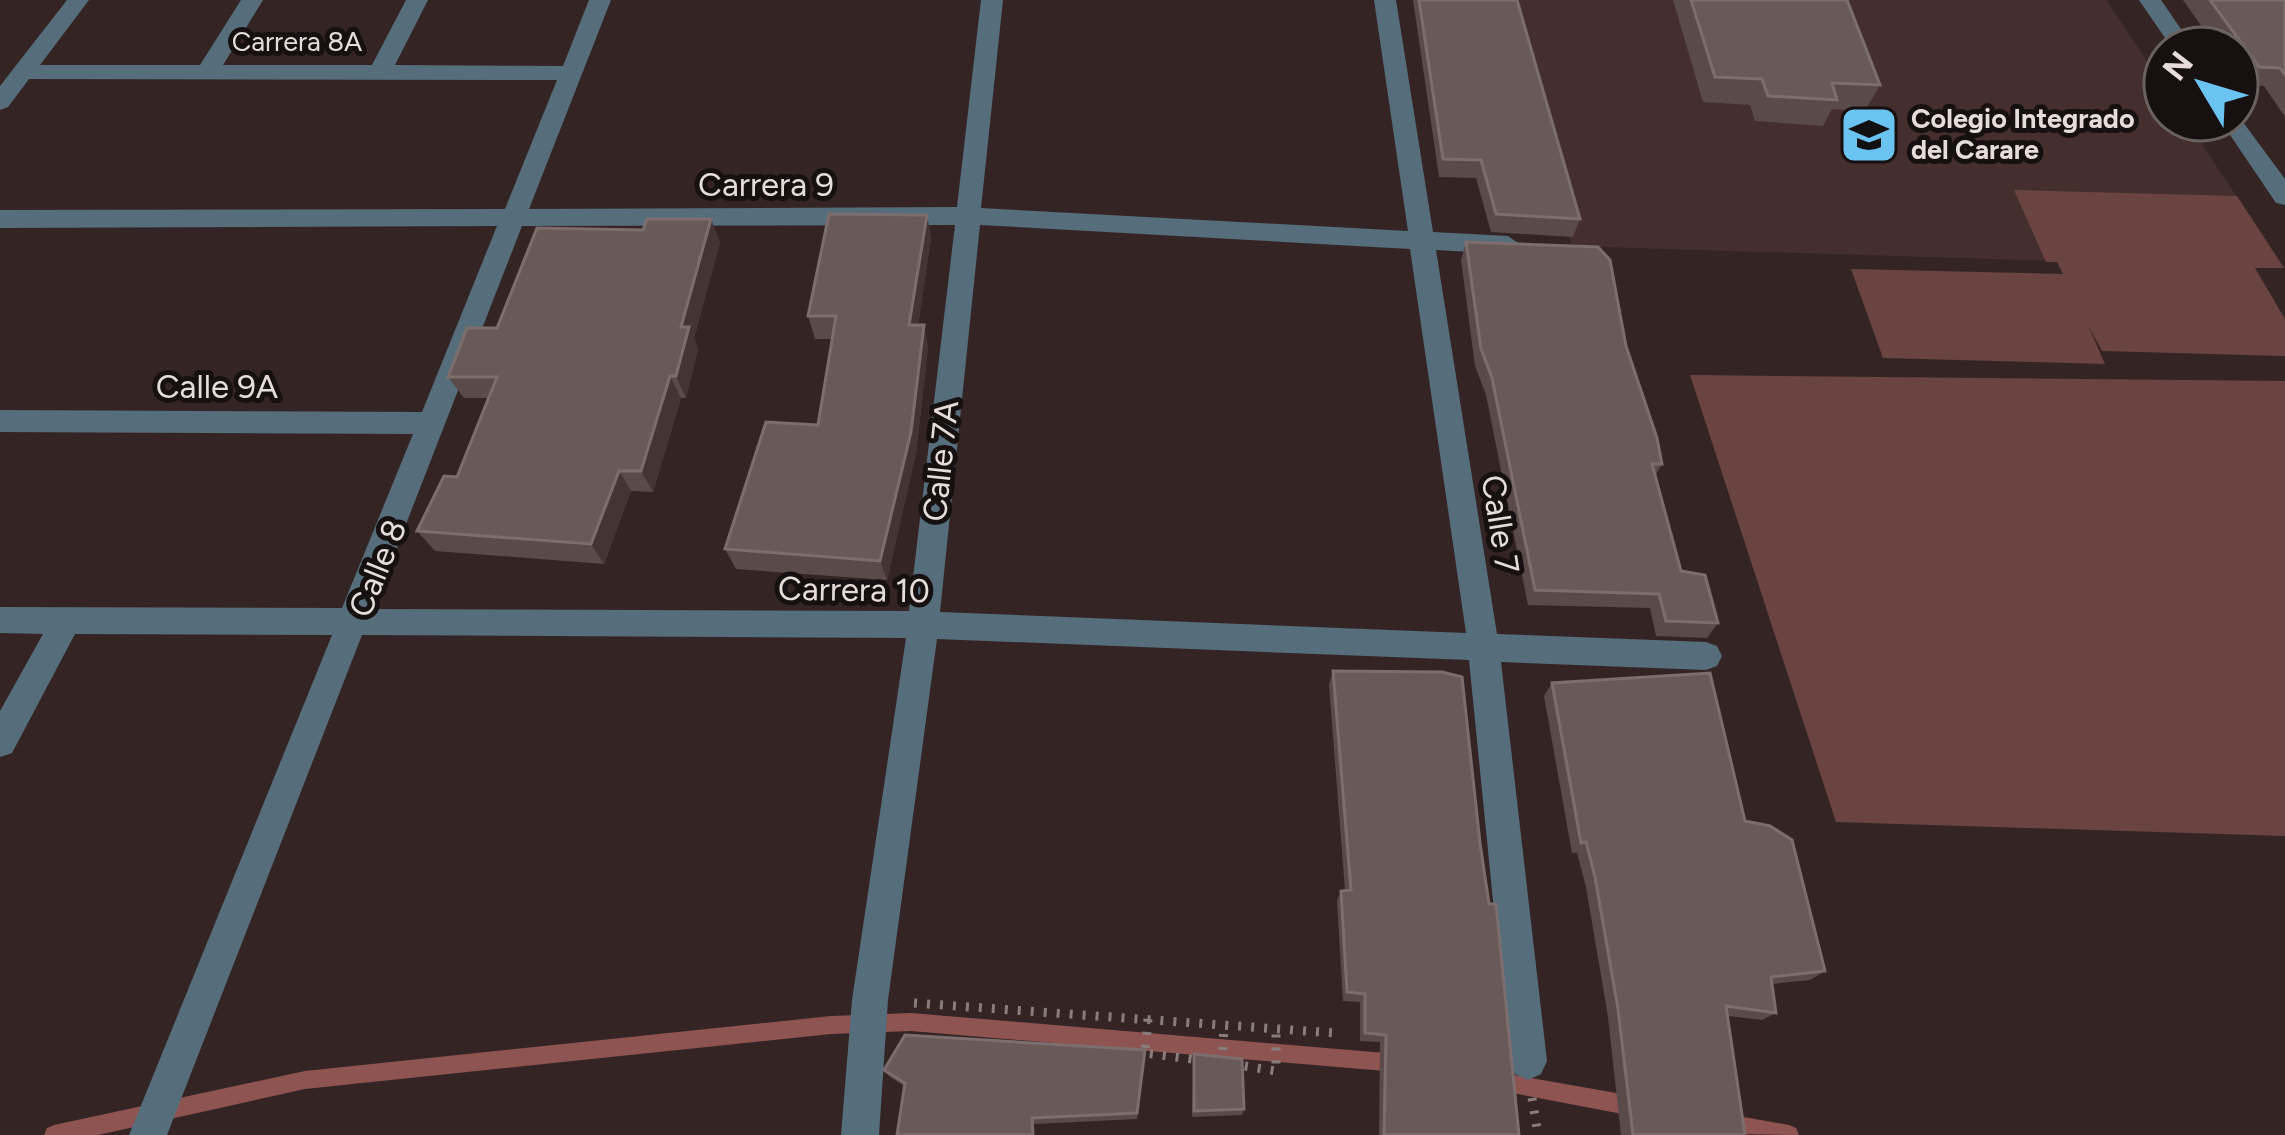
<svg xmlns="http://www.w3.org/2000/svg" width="2285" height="1135" font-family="Figtree,sans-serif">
  <rect width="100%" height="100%" fill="#342524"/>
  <path fill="#442f2e" d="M1507,0H2106L2165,88V120H2186L2284,268L1572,246Z"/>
  <g fill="#6a4441">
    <path d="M2014,190L2237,196L2284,268H2255L2285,319V356L2102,351L2088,325L2105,364L1883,358L1851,269L2063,274L2057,262H2046Z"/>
    <path d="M1690,375L2285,381V836L1836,822Z"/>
  </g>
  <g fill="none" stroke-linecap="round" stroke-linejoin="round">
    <g fill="#8e5451" fill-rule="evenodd">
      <path d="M911,1013L1397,1054L1404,1056L1406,1063L1404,1070L1397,1072L911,1031L831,1034L305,1089L98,1135H44L47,1128L54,1125L305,1071L831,1016Z"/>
      <path d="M1497,1072L1633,1096L1640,1099L1643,1106L1640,1113L1633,1116L1497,1090L1490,1088L1488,1081L1490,1074Z"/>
      <path d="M1727,1114L1789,1125L1796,1128L1799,1135L1727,1134L1720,1131L1717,1124L1720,1117Z"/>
    </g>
    <g stroke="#897d7c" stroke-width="9" stroke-dasharray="3 10" stroke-linecap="butt">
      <path d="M914,1003L1335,1033"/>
      <path d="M1148,1019L1145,1053L1199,1060"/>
      <path d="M1222,1063L1224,1025"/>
      <path d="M1232,1064L1276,1071V1029"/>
      <path d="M1532,1098L1538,1135"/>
    </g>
    <g fill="#566d7b" fill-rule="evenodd">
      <path d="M67,0H89L40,65H200L241,0H263L223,65H372L406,0H428L395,65L563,66L589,0H611L529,209L957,207L981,0H1003L981,208L1408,231L1374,0H1396L1433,232L1508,236L1521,245L1508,254L1436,250L1497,634L1706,642L1717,646L1722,656L1717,666L1706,670L1501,662L1547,1061L1541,1074L1528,1080L1515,1074L1509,1061L1469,660L937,639L888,1000L879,1135H841L852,1000L906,638L362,635L167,1135H129L332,635L75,634L12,753L0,757V711L43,634L0,633V607L342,608L413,434L0,432V410L422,412L497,226L0,228V210L505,209L557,80L29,79L8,107L0,110V86ZM955,225L909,611L373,609L522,226ZM980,225L1410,249L1466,633L940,612Z"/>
      <path d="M2139,0H2161L2194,48H2172Z"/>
      <path d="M2237,114L2285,179V205L2276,203L2220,120H2237Z"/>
    </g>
  </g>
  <g fill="#5a4a49">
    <path d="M1413,0H1517L1580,219L1573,237L1491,232L1476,178L1439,177Z"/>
    <path d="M1673,0H1847L1880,85L1865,111L1832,109L1823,126L1755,121L1750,105L1703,102Z"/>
    <path d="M2183,0H2285V117L2264,86L2243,85L2237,77V48H2217Z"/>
    <path d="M927,215L931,238L918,325H924L928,348L916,453L887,580L736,569L725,549L818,425L833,339H815L808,316Z"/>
    <path d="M720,242L694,338L698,349L686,398H681L653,492L631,491L604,564L435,551L417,531L457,477L489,398H464L448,377L497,328Z"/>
    <path d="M1466,242L1626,346L1662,464L1655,476L1681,571L1718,623L1707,638L1656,636L1650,608L1528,605L1486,395L1475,366L1461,260Z"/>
    <path d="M1333,671L1480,843L1519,1135H1379L1380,1042L1360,1041V1002L1343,1001L1337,901L1341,891L1345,890L1329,685Z"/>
    <path d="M1552,683L1745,821L1825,971L1810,980L1772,984L1776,1013L1762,1020L1728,1016L1745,1135H1621L1608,1017L1586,887L1577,853H1572L1544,696Z"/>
    <path d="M1145,1050L1137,1119L1035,1124L904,1086L890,1077L884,1070Z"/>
    <path d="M1194,1054L1244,1109L1242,1115L1192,1117Z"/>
  </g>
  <g fill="#443534">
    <path d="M927,215L931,238L915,348L909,325Z"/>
    <path d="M711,219L720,242L694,338L698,349L686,398L676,376L681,327Z"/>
    <path d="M924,325L928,348L916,453L887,580L880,561Z"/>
    <path d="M670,376L681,398L653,492L641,471Z"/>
    <path d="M619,471L631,491L604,564L591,544Z"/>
  </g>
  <g fill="#695a59" stroke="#7c6e6d" stroke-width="3">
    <path d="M1419,0H1517L1580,219L1496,214L1481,160L1443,159Z"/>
    <path d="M1691,0H1847L1880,85L1832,83L1837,100L1768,96L1762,79L1715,77Z"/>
    <path d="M2210,0H2285V75L2280,68L2259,67Z"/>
    <path d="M829,214L927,215L909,325H924L911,432L880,561L725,549L766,422L818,425L836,316H808Z"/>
    <path d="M647,219H711L681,327H689L676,376H670L641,471H619L591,544L417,531L444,476L457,477L497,377H448L467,328H497L537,228L643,230Z"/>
    <path d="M1466,242L1598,247L1610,260L1626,346L1657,438L1662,464H1652L1681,571L1705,575L1718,623L1666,621L1659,594L1535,590L1492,378L1481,349Z"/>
    <path d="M1333,671L1442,672L1462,677L1480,843L1489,904H1496L1519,1135H1384L1386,1035L1365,1033V994L1347,992L1341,891L1351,890Z"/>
    <path d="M1710,673L1745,821L1770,826L1792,840L1825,971L1771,977L1776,1013L1726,1006L1745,1135H1633L1618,1009L1595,877L1586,842L1581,843L1552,683Z"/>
    <path d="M905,1035L1145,1050L1137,1113L1032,1118L1033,1135H897L905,1083L884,1070Z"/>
    <path d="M1194,1054L1242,1059L1244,1109L1194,1111Z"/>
  </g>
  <defs>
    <g id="school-square" transform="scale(3)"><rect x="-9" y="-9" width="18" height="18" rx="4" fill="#6bc3f2" stroke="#171010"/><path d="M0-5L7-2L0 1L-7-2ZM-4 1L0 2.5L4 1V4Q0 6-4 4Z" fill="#111"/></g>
  </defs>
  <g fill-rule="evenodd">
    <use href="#school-square" x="1869" y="135"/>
  </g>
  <g text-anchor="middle" stroke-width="10" stroke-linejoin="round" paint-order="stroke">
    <g font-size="27" fill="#e6dcdb" stroke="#171010">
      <text x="297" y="51">Carrera 8A</text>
    </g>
    <g font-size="27" font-weight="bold" fill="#e6dcdb" stroke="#171010" text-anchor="start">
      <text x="1911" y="128">Colegio Integrado<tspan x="1911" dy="31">del Carare</tspan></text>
    </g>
    <g font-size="33" fill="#e6dcdb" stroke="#171010">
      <text x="766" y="196">Carrera 9</text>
      <text x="217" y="398">Calle 9A</text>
      <text transform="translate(940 461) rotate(-84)" y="12">Calle 7A</text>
      <text transform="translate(1501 524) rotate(81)" y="12">Calle 7</text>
      <text transform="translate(377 568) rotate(-68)" y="12">Calle 8</text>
      <text transform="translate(854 589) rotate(1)" y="12">Carrera 10</text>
    </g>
  </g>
  <g transform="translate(2201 84) rotate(308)"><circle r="57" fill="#171010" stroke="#6a6261" stroke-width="3"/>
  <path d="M0-9L21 45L0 30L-21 45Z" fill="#6bc3f2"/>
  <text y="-18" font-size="33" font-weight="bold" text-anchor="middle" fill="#e6dcdb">N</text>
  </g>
</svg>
